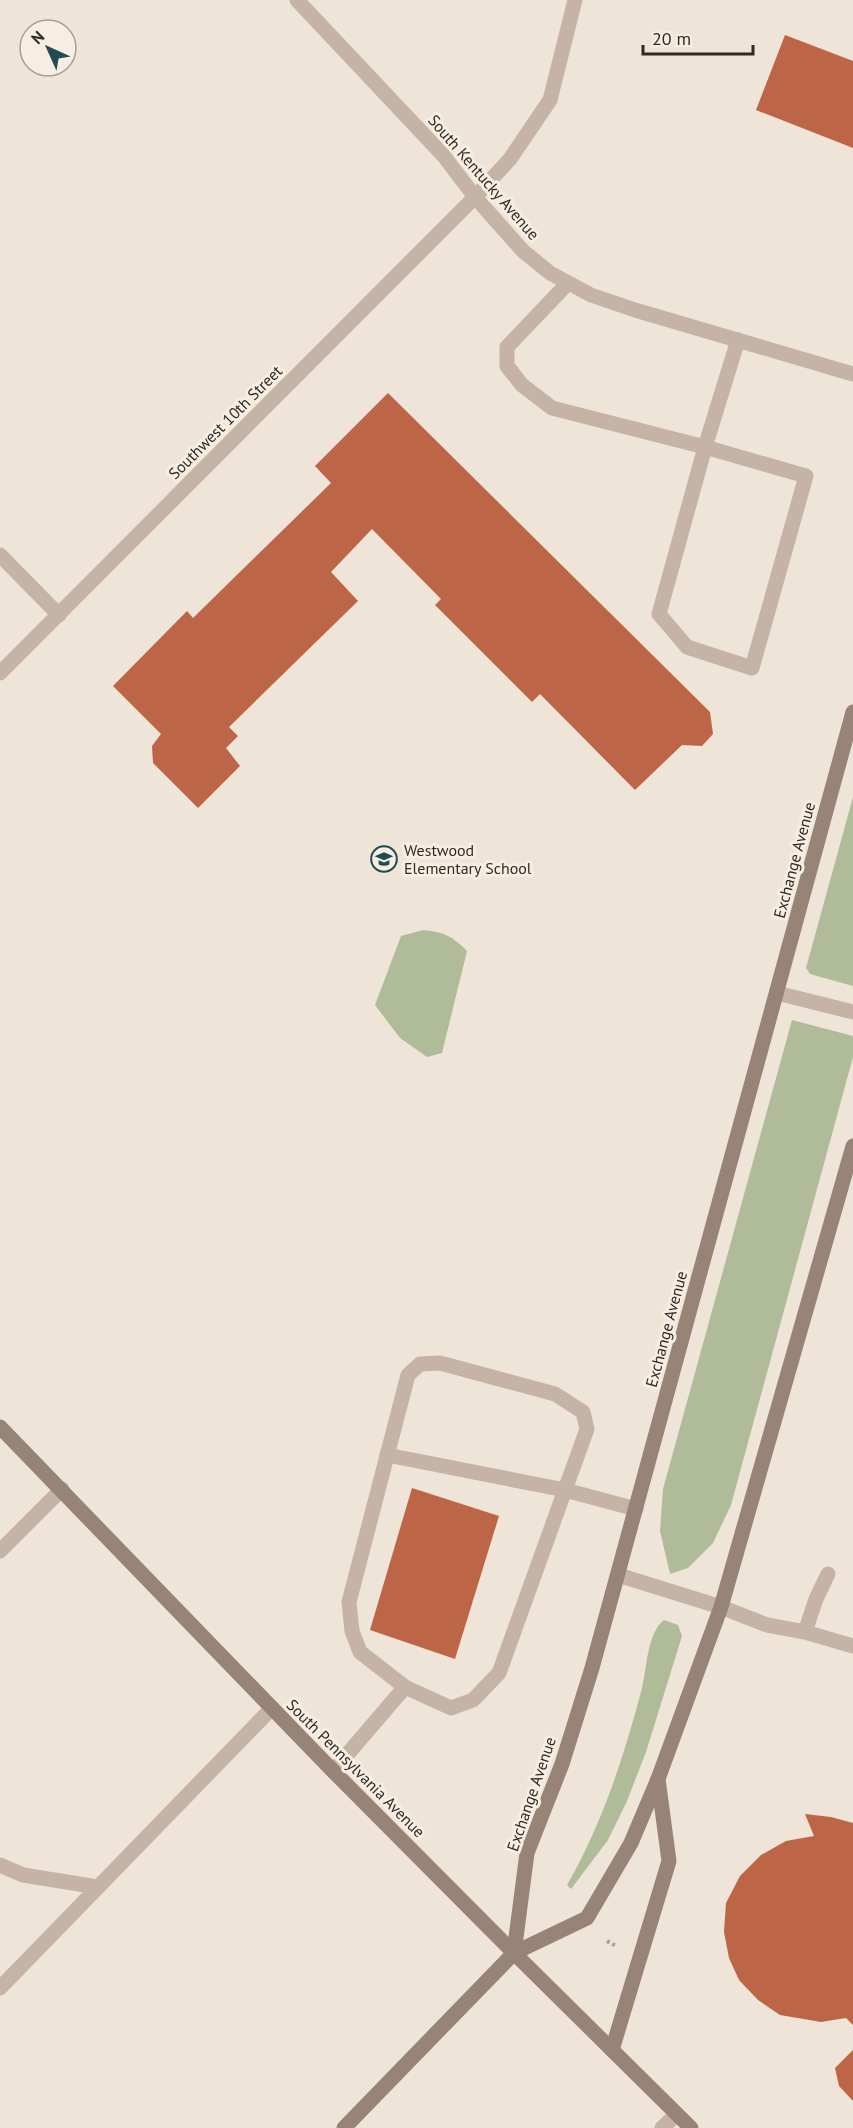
<svg xmlns="http://www.w3.org/2000/svg" width="853" height="2128" font-family="'PT Sans',sans-serif">
  <rect width="100%" height="100%" fill="#eee4d7"/>
  <g fill="#b0bc99">
    <path d="M853,797V986L810,974L806,968Z"/>
    <path d="M423,930C444,932 452,936 467,951L442,1053L427,1057L400,1038L375,1005L401,936Z"/>
    <path d="M792,1020L853,1036V1057L731,1505L713,1543L688,1568L670,1574L660,1531L663,1489Z"/>
    <path d="M664,1620L678,1625L682,1636L646,1752L627,1801L608,1840L571,1889L567,1885C602,1824 624,1757 642,1688C647,1668 647,1633 664,1620Z"/>
  </g>
  <g fill="#bd6547">
    <path d="M785,35L853,61V148L756,110Z"/>
    <path d="M388,393L710,712L713,734L702,746L682,745L635,790L540,694L532,702L435,605L441,599L372,529L331,572L358,601L229,727L238,736L226,748L240,766L198,808L153,763L152,746L161,734L113,686L187,611L193,618L331,483L315,466Z"/>
    <path d="M412,1488L499,1516L455,1659L370,1630Z"/>
    <path d="M805,1814L831,1817L853,1823V2025L846,2018L821,2022L780,2015L758,2000L739,1980L729,1958L724,1932L726,1903L740,1876L761,1855L786,1841L814,1836Z"/>
    <path d="M853,2050V2101L839,2086L835,2068Z"/>
  </g>
  <g fill="none" stroke-linecap="round" stroke-linejoin="round">
    <path stroke="#b19e8f" stroke-width="4" stroke-dasharray="3 3" stroke-linecap="butt" d="M607,1941L616,1946"/>
    <g stroke="#c5b4a5" stroke-width="15">
      <path d="M475,197L510,159L550,100L575,0"/>
      <path d="M567,284L507,347V366L522,385L552,408L705,447L738,340"/>
      <path d="M705,447L806,476L752,668L687,647L659,614Z"/>
      <path d="M440,1363L555,1394L583,1412L587,1429L499,1673L473,1700L451,1708L405,1687L360,1652L352,1631L349,1602L408,1375L420,1364Z"/>
      <path d="M387,1455L565,1490L636,1509"/>
      <path d="M805,1632L816,1599L828,1574"/>
      <path d="M333,1771L405,1687"/>
      <path d="M0,1865L23,1875L98,1887"/>
      <path d="M0,1988L272,1708"/>
      <path d="M662,2128L677,2114"/>
    </g>
    <g stroke="#c5b4a5" stroke-width="15">
      <path d="M297,0L443,155L475,197L523,251L550,273L591,295L635,310L853,374"/>
      <path d="M0,555L59,615"/>
      <path d="M0,673L475,197"/>
      <path d="M777,993L853,1012"/>
      <path d="M0,1551L62,1489"/>
      <path d="M618,1575L721,1607L767,1625L805,1632L853,1646"/>
    </g>
    <g stroke="#988377" stroke-width="15">
      <path d="M0,1427L333,1771L514,1953L691,2128"/>
      <path d="M514,1953L527,1853L562,1764L592,1668L853,712"/>
      <path d="M612,2050L669,1861L658,1779"/>
      <path d="M344,2128L514,1953L587,1918L631,1843L658,1779L721,1607L853,1146"/>
    </g>
  </g>
  <defs>
    <g id="school-ring" transform="scale(1.35)"><circle r="9.5" fill="#f7eee3" stroke="#1f4c4f" stroke-width="1.5"/><path d="M0-5L7-2L0 1L-7-2ZM-4 1L0 2.5L4 1V4Q0 6-4 4Z" fill="#1f4c4f"/></g>
  </defs>
  <g fill-rule="evenodd">
    <use href="#school-ring" x="384" y="859"/>
  </g>
  <g text-anchor="middle" stroke-width="6" stroke-linejoin="round" paint-order="stroke">
    <g font-size="16" fill="#312925" stroke="#f7eee3">
      <text transform="translate(484 177) rotate(49)" y="6">South Kentucky Avenue</text>
      <text transform="translate(225 422) rotate(-45)" y="6">Southwest 10th Street</text>
      <text transform="translate(794 860) rotate(-75)" y="6">Exchange Avenue</text>
      <text transform="translate(666 1329) rotate(-75)" y="6">Exchange Avenue</text>
      <text transform="translate(356 1768) rotate(45)" y="6">South Pennsylvania Avenue</text>
      <text transform="translate(531 1794) rotate(-71)" y="6">Exchange Avenue</text>
    </g>
    <g font-size="16" fill="#312925" stroke="#f7eee3" text-anchor="start">
      <text x="404" y="856">Westwood<tspan x="404" dy="18">Elementary School</tspan></text>
    </g>
  </g>
  <g transform="translate(48 48) rotate(315)"><circle r="28" fill="#f7eee3" stroke="#a89f97" stroke-width="1.5"/>
  <path d="M0-4.5L10 22L0 15L-10 22Z" fill="#1f4c4f"/>
  <text y="-9" font-size="16" font-weight="bold" text-anchor="middle" fill="#312925">N</text>
  </g>
  <path d="M643 45v9h110v-9" fill="none" stroke="#312925" stroke-width="3"/>
  <text x="652" y="45" font-size="18" fill="#312925" stroke="#f7eee3" stroke-width="4.5" paint-order="stroke">20 m</text>
</svg>
